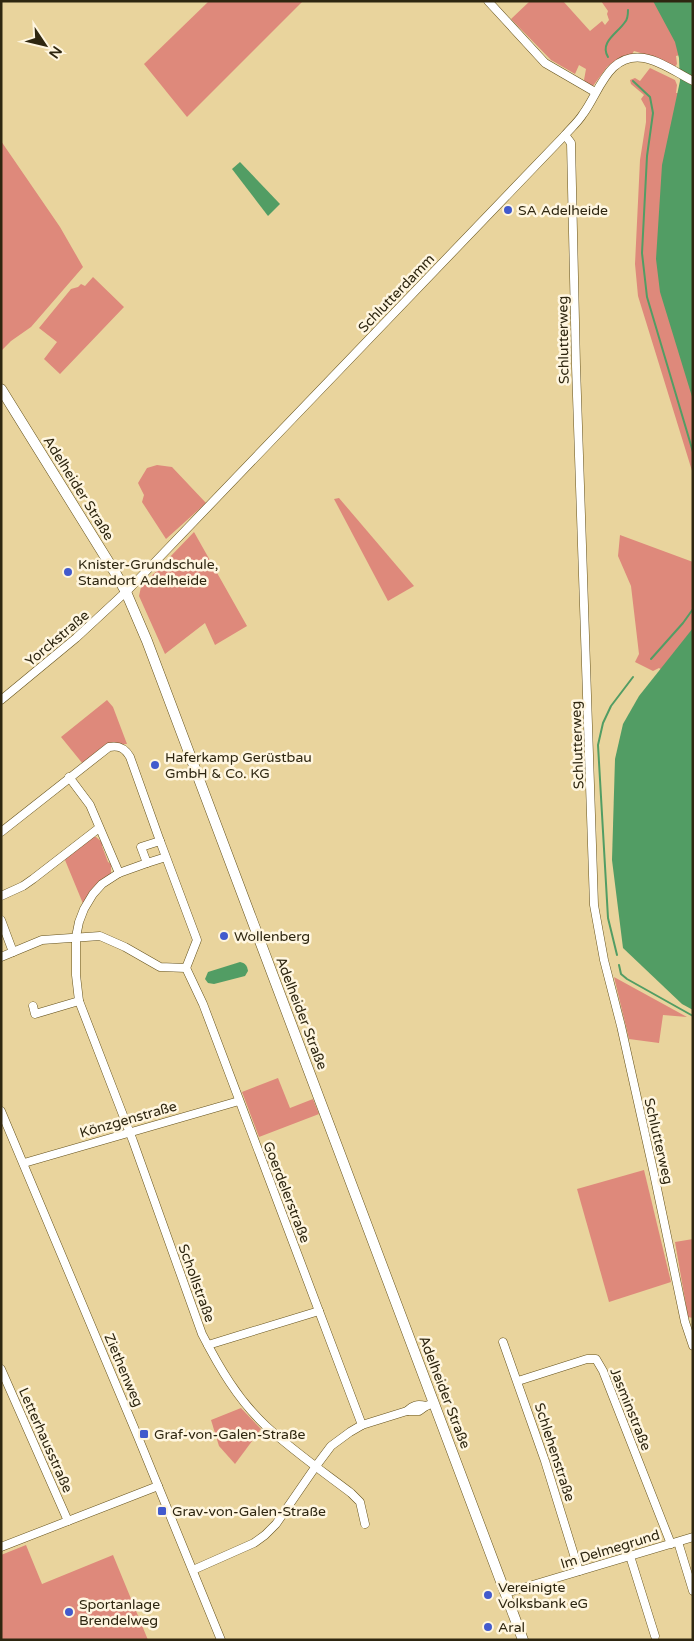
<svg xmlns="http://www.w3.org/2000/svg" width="694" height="1641" font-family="'Varela Round',sans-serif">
  <rect width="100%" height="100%" fill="#e9d49d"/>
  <g fill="#de897b">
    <path d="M209,1H303L187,117L144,64Z"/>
    <path d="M530,1H563L590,31L602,21L605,25L609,20L607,14L608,11L601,1H693L680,55L676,56L677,64L675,67L654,57L634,51L632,54L615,61L607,67L593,86L587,85L584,80L586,69L579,65L575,74L551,60L511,19Z"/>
    <path d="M650,68L675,80L677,85L676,93H680L693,89V474L638,296L635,264L640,160L646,122V108L641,99L644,95L631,84L630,80L635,78L640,81Z"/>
    <path d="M1,141L60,227L83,267L31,327L11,341L1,351Z"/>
    <path d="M93,277L124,307L60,374L44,359L57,342L39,328L71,289L78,287L81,284L85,286Z"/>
    <path d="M157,465L172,467L206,503L166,539L142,502L144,495L138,483L147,468Z"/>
    <path d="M339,498L414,586L388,601L334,499Z"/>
    <path d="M194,532L247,626L215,645L205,623L165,654L139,596L141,587Z"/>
    <path d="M620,535L693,562V669L668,674L659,668L653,671L635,662L639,654L631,586L618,556Z"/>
    <path d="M107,700L113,707L127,744H108L83,764L61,737Z"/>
    <path d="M92,837H96L103,843L102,846L108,862L111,864V874L91,891L87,897V900L84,906L65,860L71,852H74Z"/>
    <path d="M614,977L687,1017L663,1015L659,1043L629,1039Z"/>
    <path d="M278,1078L290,1108L313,1099L319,1114L259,1137L242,1092Z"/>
    <path d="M644,1170L671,1282L609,1302L577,1189Z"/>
    <path d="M693,1239V1318L688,1317L675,1242Z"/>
    <path d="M241,1408L261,1429L235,1464L219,1446L211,1420Z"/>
    <path d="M26,1545L42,1584L113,1555L148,1640H1V1555Z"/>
  </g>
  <g fill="#529d64">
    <path d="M653,1H693V400L660,292L656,259L662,165L680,81L679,58L675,42Z"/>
    <path d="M240,162L280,204L268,216L232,169Z"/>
    <path d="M693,628V1010L682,1004L623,948L612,860L615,759L623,724L639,696Z"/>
    <path d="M240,962C245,963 247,965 248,971L245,976L214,984L208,983L205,979L208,972Z"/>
  </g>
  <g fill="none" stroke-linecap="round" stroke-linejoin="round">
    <g stroke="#529d64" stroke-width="2">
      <path d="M608,57C599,42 618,33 625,22C628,19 628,15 628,10"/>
      <path d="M633,81L650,97L653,113L647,156L642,253L647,297L693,452"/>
      <path d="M651,659L683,623L693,609"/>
      <path d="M617,955L608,918L598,745L603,723L611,706L633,677"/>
      <path d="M619,965L621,974L627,979L693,1016"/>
    </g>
    <g stroke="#64511b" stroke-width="9">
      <g id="street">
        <path d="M488,1L545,63L595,92"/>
        <path d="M565,135L571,143L576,366L594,905L604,960L621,1026L654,1174L685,1322L693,1346"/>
        <path d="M1,700L76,638L130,588L565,135C571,128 578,122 583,114C599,93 608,52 644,58C661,61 677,73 693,81"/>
        <path d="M69,777L90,805L119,873"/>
        <path d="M1,832L109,747C119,745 125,748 130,757L160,841"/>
        <path d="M147,863L119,873L102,884L93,894L84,909L79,922L76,937V975L79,1001L133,1141L202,1334C219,1367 238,1400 266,1426C292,1450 322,1471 351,1493L360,1502L365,1524"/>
        <path d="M1,896L23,886L33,879L99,828"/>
        <path d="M1,920L13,952"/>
        <path d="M1,957L42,940L100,936L125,947L160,967L186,968L197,940L160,841L141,847L147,863L166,857"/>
        <path d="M186,968L203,1004L362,1425"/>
        <path d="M33,1006L35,1014L79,1001"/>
        <path d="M1,1111L138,1437L221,1640"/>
        <path d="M24,1163L239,1101"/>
        <path d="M503,1342L545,1461L579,1571"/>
        <path d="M208,1345L319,1311"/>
        <path d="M1,1369L68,1521"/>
        <path d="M518,1381L587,1359H596L603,1371L671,1544"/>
        <path d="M407,1411C413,1405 417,1404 426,1406"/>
        <path d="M678,1542L693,1591"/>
        <path d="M1,1547L158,1486"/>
        <path d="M630,1556L655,1636"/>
        <path d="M193,1570L254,1543L265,1535L276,1524L316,1466L331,1446L350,1432L362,1425L407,1411H419L426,1406L434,1403"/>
        <path d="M506,1593L693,1537"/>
      </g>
    </g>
    <g stroke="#64511b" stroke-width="11">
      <path id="secondary" d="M1,389L116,574L126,592L147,641L523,1640"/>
    </g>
    <use href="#street" stroke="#fff" stroke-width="8"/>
    <use href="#secondary" stroke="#fff" stroke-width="10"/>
  </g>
  <g fill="#425acd" stroke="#fff6e0" stroke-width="2">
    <circle cx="508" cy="210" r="5"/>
    <circle cx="68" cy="572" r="5"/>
    <circle cx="155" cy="765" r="5"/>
    <circle cx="224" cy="936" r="5"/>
    <rect x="139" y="1429" width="10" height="10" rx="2.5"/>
    <rect x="157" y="1506" width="10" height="10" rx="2.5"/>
    <circle cx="488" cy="1595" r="5"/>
    <circle cx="69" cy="1612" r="5"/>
    <circle cx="488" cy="1627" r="5"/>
  </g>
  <g text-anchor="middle" stroke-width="5" stroke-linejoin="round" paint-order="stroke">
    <g font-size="14" fill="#2e2610" stroke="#fff6e0" text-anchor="start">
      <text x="518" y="215">SA Adelheide</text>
      <text x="78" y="569">Knister-Grundschule,<tspan x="78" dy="16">Standort Adelheide</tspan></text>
      <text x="165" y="762">Haferkamp Gerüstbau<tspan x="165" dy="16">GmbH &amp; Co. KG</tspan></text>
      <text x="234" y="941">Wollenberg</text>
      <text x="154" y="1439">Graf-von-Galen-Straße</text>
      <text x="172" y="1516">Grav-von-Galen-Straße</text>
      <text x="498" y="1592">Vereinigte<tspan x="498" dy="16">Volksbank eG</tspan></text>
      <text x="79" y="1609">Sportanlage<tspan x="79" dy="16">Brendelweg</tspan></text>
      <text x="498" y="1632">Aral</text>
    </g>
    <g font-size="14" fill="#2e2610" stroke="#fff6e0">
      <text transform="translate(396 293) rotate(-46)" y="5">Schlutterdamm</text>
      <text transform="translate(563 340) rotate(-91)" y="5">Schlutterweg</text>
      <text transform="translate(79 488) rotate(58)" y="5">Adelheider Straße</text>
      <text transform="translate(57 638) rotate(-40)" y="5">Yorckstraße</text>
      <text transform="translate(577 745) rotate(-92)" y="5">Schlutterweg</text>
      <text transform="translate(302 1013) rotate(69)" y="5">Adelheider Straße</text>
      <text transform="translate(128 1119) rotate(-16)" y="5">Könzgenstraße</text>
      <text transform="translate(659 1141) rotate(77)" y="5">Schlutterweg</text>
      <text transform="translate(287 1192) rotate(69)" y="5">Goerdelerstraße</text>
      <text transform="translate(197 1283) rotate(70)" y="5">Schollstraße</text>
      <text transform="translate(124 1370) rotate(67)" y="5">Ziethenweg</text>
      <text transform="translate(445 1392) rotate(69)" y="5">Adelheider Straße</text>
      <text transform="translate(631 1409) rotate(68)" y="5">Jasminstraße</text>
      <text transform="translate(46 1440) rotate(66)" y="5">Letterhausstraße</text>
      <text transform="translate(555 1452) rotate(72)" y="5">Schlehenstraße</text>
      <text transform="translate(610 1549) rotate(-17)" y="5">Im Delmegrund</text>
    </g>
  </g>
  <rect width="694" height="1641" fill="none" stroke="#2e2610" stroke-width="5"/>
  <g transform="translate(45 45) rotate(125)" stroke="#fff6e0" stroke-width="4" paint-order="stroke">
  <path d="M0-4L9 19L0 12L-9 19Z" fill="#2e2610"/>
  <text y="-8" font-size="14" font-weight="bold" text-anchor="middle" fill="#2e2610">N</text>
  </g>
</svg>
